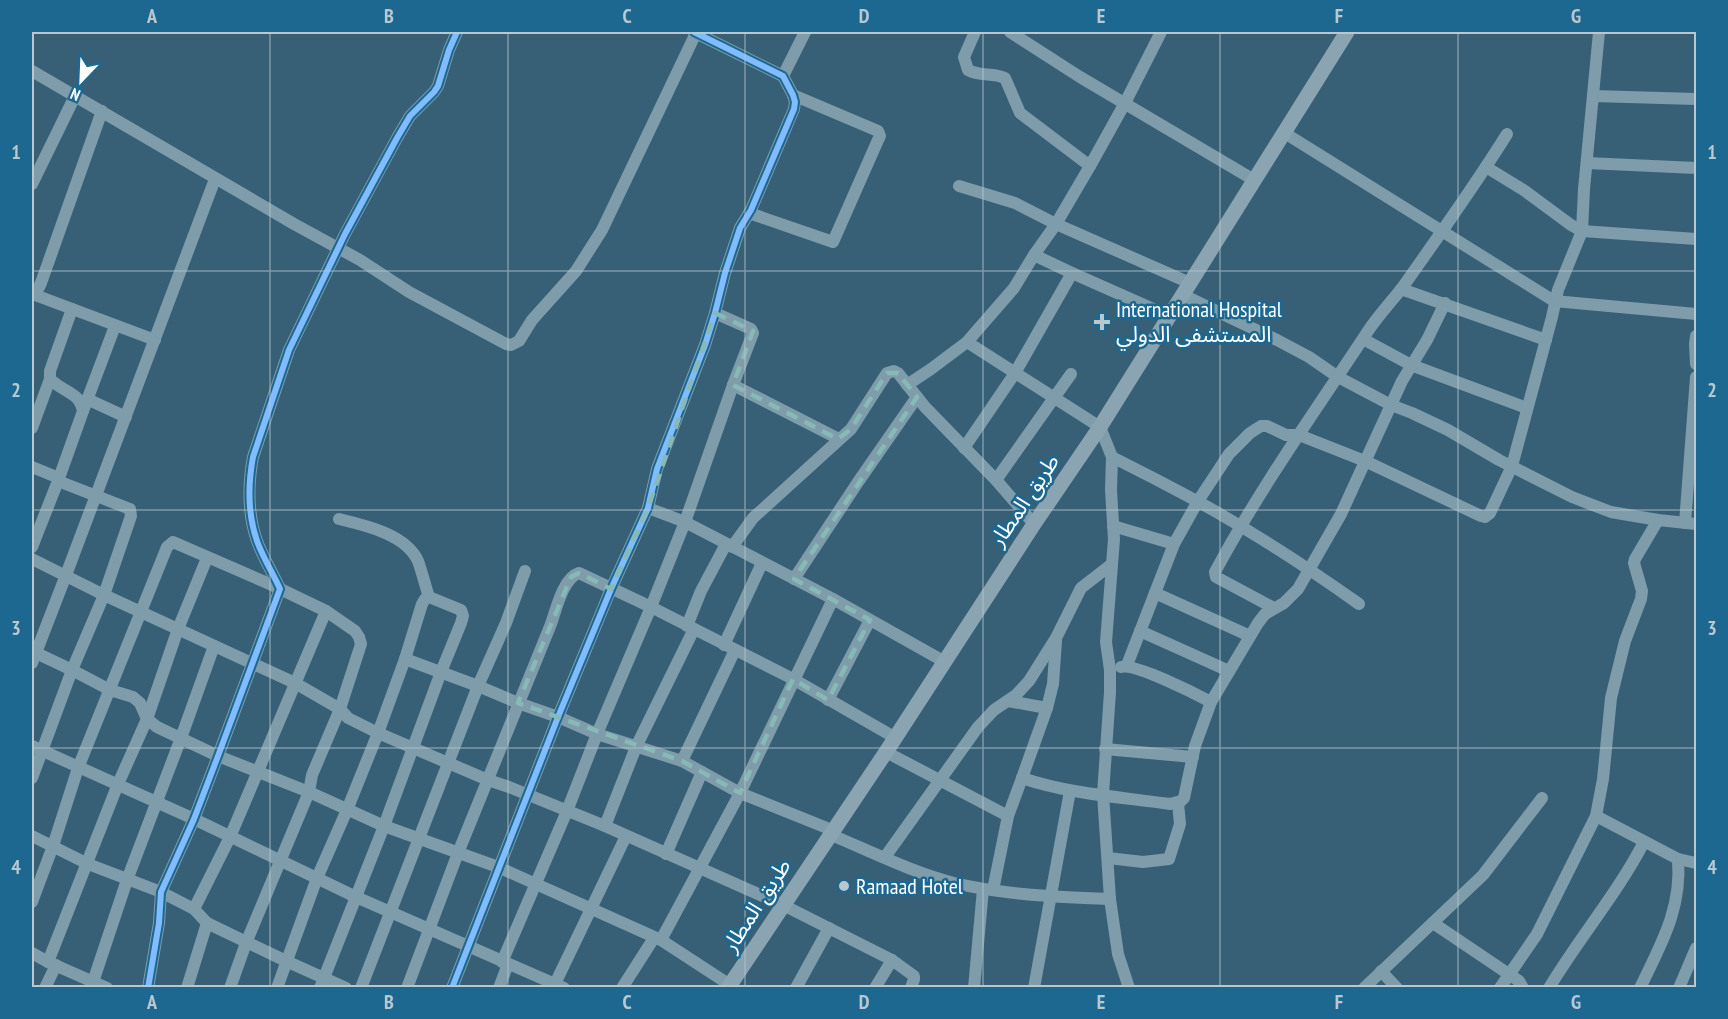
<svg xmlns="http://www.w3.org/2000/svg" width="1728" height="1019" font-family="'PT Sans Narrow','Noto Sans Arabic',sans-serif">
  <rect width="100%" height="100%" fill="#376076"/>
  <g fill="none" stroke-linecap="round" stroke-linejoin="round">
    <g stroke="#7e9ca9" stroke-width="12">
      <path d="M975,32L964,57L968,70C980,77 993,72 1005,78L1020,113L1090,166"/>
      <path d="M1010,32L1080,77L1254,180"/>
      <path d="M32,71L294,224L360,260L409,292L506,344L511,345L519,341L532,320L576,271L602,230L696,33"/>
      <path d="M783,76L805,32"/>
      <path d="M1593,96L1696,99"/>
      <path d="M102,111L41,283L35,295L155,340"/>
      <path d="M1283,132L1554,301L1696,314"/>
      <path d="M1587,163L1696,168"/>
      <path d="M1486,167L1525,191L1571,225L1582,231L1696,239"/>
      <path d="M32,184L75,96"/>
      <path d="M959,186L1015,203L1056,224L1190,283"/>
      <path d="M749,213L833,242L878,140L880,136L878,131L793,95"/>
      <path d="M1034,255L1072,273L1169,316"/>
      <path d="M1401,289L1546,340"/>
      <path d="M1183,295L1277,340L1309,357L1338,377L1391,405L1412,413L1448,430L1499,460L1572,497L1611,512L1658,520L1696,524"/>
      <path d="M1696,336L1695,344L1696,364"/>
      <path d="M1363,339L1411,365L1527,408"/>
      <path d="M967,342L1100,427L1112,457L1111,490L1114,539L1106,642L1110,670V692L1103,794L1110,899L1118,954L1129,988"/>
      <path d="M733,385L839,439"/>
      <path d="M907,385L931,369L967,342L1014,288L1034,255L1056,224L1090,166L1125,103L1161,32"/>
      <path d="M87,399L126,417"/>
      <path d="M83,411L115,326"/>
      <path d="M32,428L50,379"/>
      <path d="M964,448L1015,373L1072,273"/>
      <path d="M1112,457C1140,471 1169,486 1197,501C1253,532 1307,567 1359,604"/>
      <path d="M32,467L59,478"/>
      <path d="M996,480L1071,374"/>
      <path d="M648,508L685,522L833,599L945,662"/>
      <path d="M339,519C364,525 406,534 418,561C422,572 425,585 429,597"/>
      <path d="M1685,523L1696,377"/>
      <path d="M1113,526L1174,544"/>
      <path d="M32,547L58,481L83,411C79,391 64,393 50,379V371L72,309"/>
      <path d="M732,547L753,518L851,429L887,373L894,371L898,373L925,407L996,480L1034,524"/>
      <path d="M32,559L104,595L295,683L340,709L348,718L378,733L488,780L509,787L605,826L783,905L892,960L914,976V979L911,988"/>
      <path d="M794,579L858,482L917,397"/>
      <path d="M1155,593L1250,636"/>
      <path d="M1274,608L1216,577L1215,572C1260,488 1316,410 1368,331C1378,316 1391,302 1402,288C1438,237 1474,187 1507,134"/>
      <path d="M687,626L701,591L726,544"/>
      <path d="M1140,631L1229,671"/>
      <path d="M724,645L762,563"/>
      <path d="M32,651L72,670L110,690L133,697L140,703L147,719L157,727L218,756L309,792L384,826L498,867L661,940L730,985"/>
      <path d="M405,659L478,686L518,703L558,717L597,734L682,761L740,793L832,830"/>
      <path d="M32,663L66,575L215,179"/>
      <path d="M1127,665L1174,544L1198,501L1229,454L1250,433L1261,426H1267L1286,435H1299L1365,461L1481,516L1485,517L1490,513L1512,466L1552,317L1558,290L1582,231L1584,189L1599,32"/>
      <path d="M1121,667C1135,663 1196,694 1211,702"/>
      <path d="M828,700L870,620"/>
      <path d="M1008,701L1047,708"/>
      <path d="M32,746L194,819L356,897L564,988"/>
      <path d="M1105,749L1193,757"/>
      <path d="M886,752L1008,816"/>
      <path d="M682,761L735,650"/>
      <path d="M32,778L72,670L104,595L131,516L130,509L58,481"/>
      <path d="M1022,778L1047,708L1053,684L1056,641"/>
      <path d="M1596,816L1678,859L1696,863"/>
      <path d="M605,826L636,747L694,629"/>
      <path d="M829,834C870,851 911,872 954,883C1005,895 1058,897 1110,899"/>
      <path d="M32,836L88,864L161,892L194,909L207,923L286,961L346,988"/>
      <path d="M666,854L702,772"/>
      <path d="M885,857L978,727L994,710L1016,695L1029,681L1056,638L1081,588L1112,564"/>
      <path d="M1108,858L1143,862L1169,859L1180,824L1178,803"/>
      <path d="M993,890L1008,816L1022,778C1069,794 1121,797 1170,804L1181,801L1184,798L1195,746L1211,702L1258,623L1265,614L1284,603L1298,589L1341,514L1402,381L1427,340L1445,303"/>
      <path d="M32,902L53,846L78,768L167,547L173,542L272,585L326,611L355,631L359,637L361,644L340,709L312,775L309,792L246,943L230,988"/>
      <path d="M194,909L230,837L326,611"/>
      <path d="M1433,923L1519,981L1523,988"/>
      <path d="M661,940L740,793L833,599"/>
      <path d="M32,953L48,962L107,988"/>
      <path d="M48,962L118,784L147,719L178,629L207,558"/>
      <path d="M502,962L567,811L597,734L651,607L685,522L733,385L753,333L751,329L715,313"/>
      <path d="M1381,971L1397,988"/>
      <path d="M45,988L56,965"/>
      <path d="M91,988L127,880L181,738L214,646"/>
      <path d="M148,988L159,923L161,892L194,819L218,756L280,589C273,573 263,558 257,541C248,515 248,484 253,457L289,350L345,234L397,138L410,116L434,92L438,86L449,50L457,32"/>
      <path d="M187,988L207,923"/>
      <path d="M277,988L317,878L347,810L378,733L405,659L422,604L425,599L429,597"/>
      <path d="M320,988L384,826L441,672L461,623L463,616L461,610L429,597"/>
      <path d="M361,988L478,686L506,623L525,571"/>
      <path d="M407,988L458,853L551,624C556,610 563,578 579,573L651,607L793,679L894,737"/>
      <path d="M452,988L558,717L611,589L648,508L657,469L705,345L715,313L725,273L740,228L751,210L794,109L795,102L793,95L783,76L694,32"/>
      <path d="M499,988L508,964"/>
      <path d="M553,988L626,836"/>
      <path d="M622,988L654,938"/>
      <path d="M796,988L829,928"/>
      <path d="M875,988L892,960"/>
      <path d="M974,988L983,889"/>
      <path d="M1034,988L1070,791"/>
      <path d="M1364,988L1483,875L1542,798"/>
      <path d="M1500,988L1537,934L1596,816L1603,779L1611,698L1625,641L1641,599L1642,591L1634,563L1635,559L1658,520"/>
      <path d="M1549,988C1579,938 1617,894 1644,842"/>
      <path d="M1640,988C1661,944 1682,909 1678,859"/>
      <path d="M1679,988L1696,948"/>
    </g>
    <path stroke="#8ba4b1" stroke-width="15" d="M728,988L886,752L1034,524L1100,427L1347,32"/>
    <g stroke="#1c6891" stroke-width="10">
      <g id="cycleway">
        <path d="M148,988L159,923L161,892L194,819L218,756L280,589C273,573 263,558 257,541C248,515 248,484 253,457L289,350L345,234L397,138L410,116L434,92L438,86L449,50L457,32"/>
        <path d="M452,988L558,717L611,589L648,508L657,469L705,345L715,313L725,273L740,228L751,210L794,109L795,102L793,95L783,76L694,32"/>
      </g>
    </g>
    <use href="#cycleway" stroke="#80bcff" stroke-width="6"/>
  </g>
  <path fill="none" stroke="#87bab6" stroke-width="4.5" stroke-dasharray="12 8" stroke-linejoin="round" d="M715,313L753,331L733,385L838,439L851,429L887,373H898L917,397L794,579L870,620L828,700L793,679L740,793L682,761L518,703L571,577L579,573L611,589L648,508Z"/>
  <path fill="none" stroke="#b9c7cf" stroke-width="1.5" stroke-opacity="0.55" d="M270,32V988M508,32V988M745,32V988M983,32V988M1220,32V988M1458,32V988M32,271H1696M32,510H1696M32,748H1696"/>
  <g fill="#b9c7cf" stroke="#1c6891" stroke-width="2">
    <path d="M1099 313h6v6h6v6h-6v6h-6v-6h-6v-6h6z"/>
    <circle cx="844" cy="886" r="6"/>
  </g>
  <g text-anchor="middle" stroke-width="5" stroke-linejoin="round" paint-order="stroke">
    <g font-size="22" fill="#fff" stroke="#1c6891" text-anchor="start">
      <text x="1116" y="317">International Hospital<tspan x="1116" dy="25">المستشفى الدولي</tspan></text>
      <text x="856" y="894">Ramaad Hotel</text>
    </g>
    <g font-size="22" fill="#fff" stroke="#1c6891">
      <text transform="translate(1024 500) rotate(-56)" y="8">طريق المطار</text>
      <text transform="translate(756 905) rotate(-57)" y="8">طريق المطار</text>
    </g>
  </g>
  <rect width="1728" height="1019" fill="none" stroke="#1c6891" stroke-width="66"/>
  <g transform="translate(81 81) rotate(203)" stroke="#1c6891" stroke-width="4.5" paint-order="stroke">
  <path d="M0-4.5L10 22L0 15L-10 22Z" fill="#ffffff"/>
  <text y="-9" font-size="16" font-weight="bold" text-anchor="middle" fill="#ffffff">N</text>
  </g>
  <rect x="33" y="33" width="1662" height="953" fill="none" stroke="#b9c7cf" stroke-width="2"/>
  <g font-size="20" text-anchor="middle" font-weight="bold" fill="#b9c7cf">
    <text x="152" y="23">A</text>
    <text x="389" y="23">B</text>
    <text x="627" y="23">C</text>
    <text x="864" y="23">D</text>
    <text x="1101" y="23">E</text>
    <text x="1339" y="23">F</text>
    <text x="1576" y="23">G</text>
    <text x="16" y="159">1</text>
    <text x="1712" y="159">1</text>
    <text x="16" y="397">2</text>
    <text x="1712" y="397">2</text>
    <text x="16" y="635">3</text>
    <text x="1712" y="635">3</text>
    <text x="16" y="874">4</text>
    <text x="1712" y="874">4</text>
    <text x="152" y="1009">A</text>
    <text x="389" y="1009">B</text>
    <text x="627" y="1009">C</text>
    <text x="864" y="1009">D</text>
    <text x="1101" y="1009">E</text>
    <text x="1339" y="1009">F</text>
    <text x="1576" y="1009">G</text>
  </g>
</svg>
